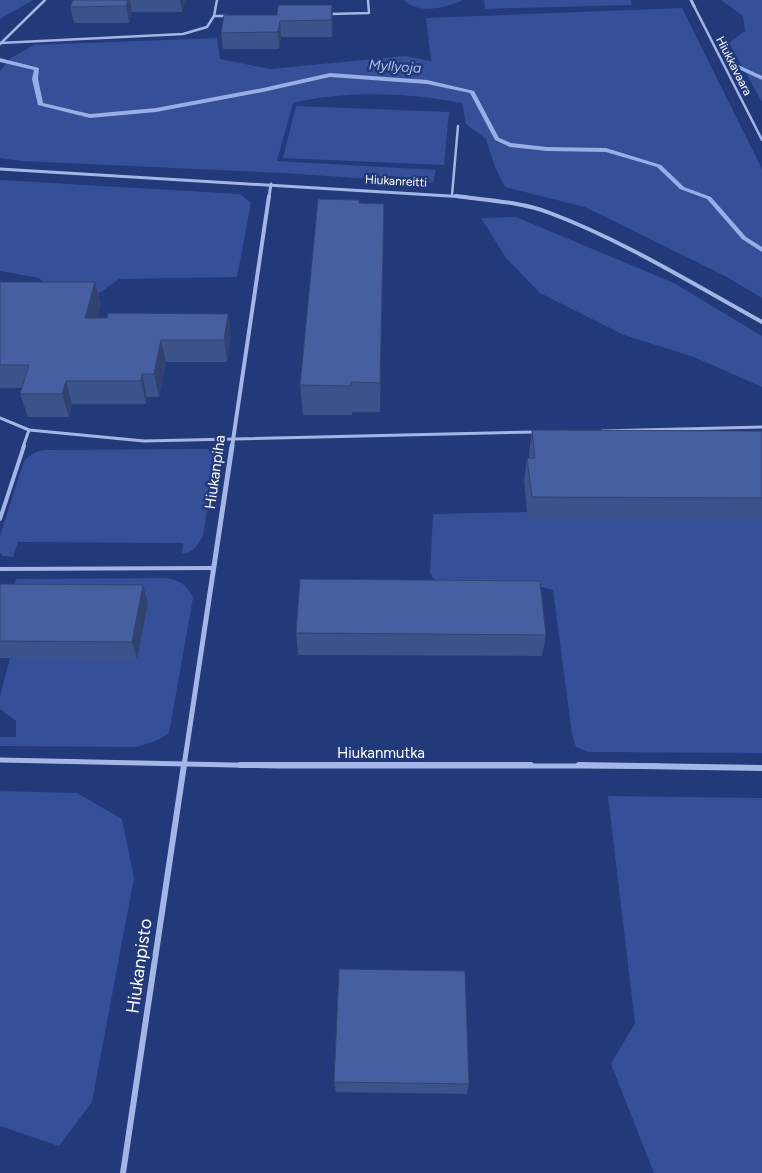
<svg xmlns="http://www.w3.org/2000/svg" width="762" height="1173" font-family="Figtree,sans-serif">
  <rect width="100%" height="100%" fill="#22397a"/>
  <g fill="#355098">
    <path d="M0,0H33L0,19Z"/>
    <path d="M404,0H463C446,8 418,15 404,0Z"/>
    <path d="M484,0H631L632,5L485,9Z"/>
    <path d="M721,0H762V102L729,43L745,31L743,16Z"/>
    <path d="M682,8L762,169V298L725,276L585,207L505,187L495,167L486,139L466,124L462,103C406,93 349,90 293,103L277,161L436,170L433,183L282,173L21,161L0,158V71L11,58L34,45L217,38L220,59L270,69L405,56L431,61L426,18Z"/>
    <path d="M296,106L449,112L444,165L283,158Z"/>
    <path d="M0,180L240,194L251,203L237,277L119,279L98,294L52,291L39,278L0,271Z"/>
    <path d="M516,217L674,283L762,336V387L694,357L624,335L540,293L506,258L481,218Z"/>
    <path d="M207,449L216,453L203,536C198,544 192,554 182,554L183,543L18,542L13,557L3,556L0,553V536L23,464C28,455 34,452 44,450Z"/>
    <path d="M527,512L762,520V753L589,752L576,747L572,734L553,590L542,587L442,585L433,578L430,573L433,514Z"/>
    <path d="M167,578C181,581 187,585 193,598L169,733L158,740L136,747L0,746V737H16V721L0,709V697L10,658V602L16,579Z"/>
    <path d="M0,791L77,793L122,819L134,878L92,1102L59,1146L0,1126Z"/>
    <path d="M608,796L762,798V1173H654L611,1064L635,1023Z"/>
  </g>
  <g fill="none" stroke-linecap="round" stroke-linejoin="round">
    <g fill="#97aee6" fill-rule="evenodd">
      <path d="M0,58L39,68L38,79L43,103L90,114L156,108L263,88L330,73L427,80L474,91L499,138L511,143L547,147L606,148L661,165L684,187L711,197L746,237L762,247V252L742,239L707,199L680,189L657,167L606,152L547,151L510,147L495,140L470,93L427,84L330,77L263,92L156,112L90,118L38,105L32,79L34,70L0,62Z"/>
      <path d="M734,63L762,76V80L732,66L731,65Z"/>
    </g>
    <g stroke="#a4b6e5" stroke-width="2.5">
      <path d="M694,6L762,140"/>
      <path d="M329,14L369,13L368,0"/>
      <path d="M214,16H227"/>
      <path d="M0,43L183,34L207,27L214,16L217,0"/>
      <path d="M0,44L45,0"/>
      <path d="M452,195L458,126"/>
    </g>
    <g stroke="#a4b6e5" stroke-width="3">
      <path d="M0,418L29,430L144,441L535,432"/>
      <path d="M602,431L762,427"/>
      <path d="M23,447L29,430"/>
    </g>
    <g stroke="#a4b6e5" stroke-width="4">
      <path d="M0,519L24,446"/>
      <path d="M0,569L214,568"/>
    </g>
    <g stroke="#a4b6e5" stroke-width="3">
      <path d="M691,0L694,6"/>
      <path d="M0,169L466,197"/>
      <path d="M269,197L271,184"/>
    </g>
    <g stroke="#a4b6e5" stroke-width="4">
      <path d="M456,196C486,200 522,202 550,213C624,241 693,284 762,322"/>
      <path d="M232,447L269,196"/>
    </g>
    <g stroke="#a4b6e5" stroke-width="5">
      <path d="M0,760L280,766H659"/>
      <path d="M184,766L232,446"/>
    </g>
    <g stroke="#a4b6e5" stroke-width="6">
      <path d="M240,765H531"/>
      <path d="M579,765L762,768"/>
      <path d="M123,1173L184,765"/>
    </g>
  </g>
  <g fill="#3c528a">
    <path d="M73,0H185L182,12H132L129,23H74L70,7Z"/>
    <path d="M332,5L333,22L332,37H281L279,49H223L221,33L277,15Z"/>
    <path d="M360,203L384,204L380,412H352V415H303L300,385Z"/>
    <path d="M0,282L101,305L97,318L228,314L231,336L227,362H166L159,397H147L146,404H72L69,417H28L20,394L22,388H0Z"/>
    <path d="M532,430L762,431V520H528L524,481L527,458H529V453Z"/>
    <path d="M0,584L143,585L148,603L137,659L0,658Z"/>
    <path d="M296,633L546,635L542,656L298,655Z"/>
    <path d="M334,1082L469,1084L467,1094L336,1092Z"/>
  </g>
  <g fill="#314271">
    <path d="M128,0H130L132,12L129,23L126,6Z"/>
    <path d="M180,0H185L182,12Z"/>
    <path d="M332,5L333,22L332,37L331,20Z"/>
    <path d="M280,21L281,37L279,49L278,32Z"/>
    <path d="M384,204V232L380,412V383Z"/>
    <path d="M95,282L101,305L91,341L85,318Z"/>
    <path d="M228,314L231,336L227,362L224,340Z"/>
    <path d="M161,340L166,362L159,397L154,374Z"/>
    <path d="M142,374L147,397L146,404L141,381Z"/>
    <path d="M66,381L72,404L69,417L62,394Z"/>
    <path d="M143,585L148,603L137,659L132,642Z"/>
  </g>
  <g fill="#465fa1" stroke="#314271">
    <path d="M73,0H128L126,6L70,7Z"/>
    <path d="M278,5H332L331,20L280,21L278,32L221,33L224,15H277Z"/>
    <path d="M318,199L359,200V203L384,204L380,383L351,382V386L300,385Z"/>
    <path d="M0,282H95L85,318H107L108,313L228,314L224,340H161L154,374H142L141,381H66L62,394H20L29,365H0Z"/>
    <path d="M532,430L762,431V498L532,497L527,458H535Z"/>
    <path d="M300,579L540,581L546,635L296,633Z"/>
    <path d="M0,584L143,585L132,642L0,641Z"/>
    <path d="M339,969L465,971L469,1084L334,1082Z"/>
  </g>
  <g text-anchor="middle" stroke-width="5" stroke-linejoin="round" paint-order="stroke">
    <g font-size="12" fill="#fff" stroke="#22397a">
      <text transform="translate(734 66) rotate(63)" y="4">Hiukkavaara</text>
      <text transform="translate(396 181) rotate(3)" y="4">Hiukanreitti</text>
    </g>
    <g font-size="14" font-style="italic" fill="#afc0ed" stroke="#22397a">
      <text transform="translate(395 66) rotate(4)" y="5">Myllyoja</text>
    </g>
    <g font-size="15" fill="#fff" stroke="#22397a">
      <text transform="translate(215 472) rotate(-82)" y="5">Hiukanpiha</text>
      <text x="381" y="758">Hiukanmutka</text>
    </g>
    <g font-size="18" fill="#fff" stroke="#22397a">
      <text transform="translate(139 966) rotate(-82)" y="6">Hiukanpisto</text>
    </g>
  </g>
</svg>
